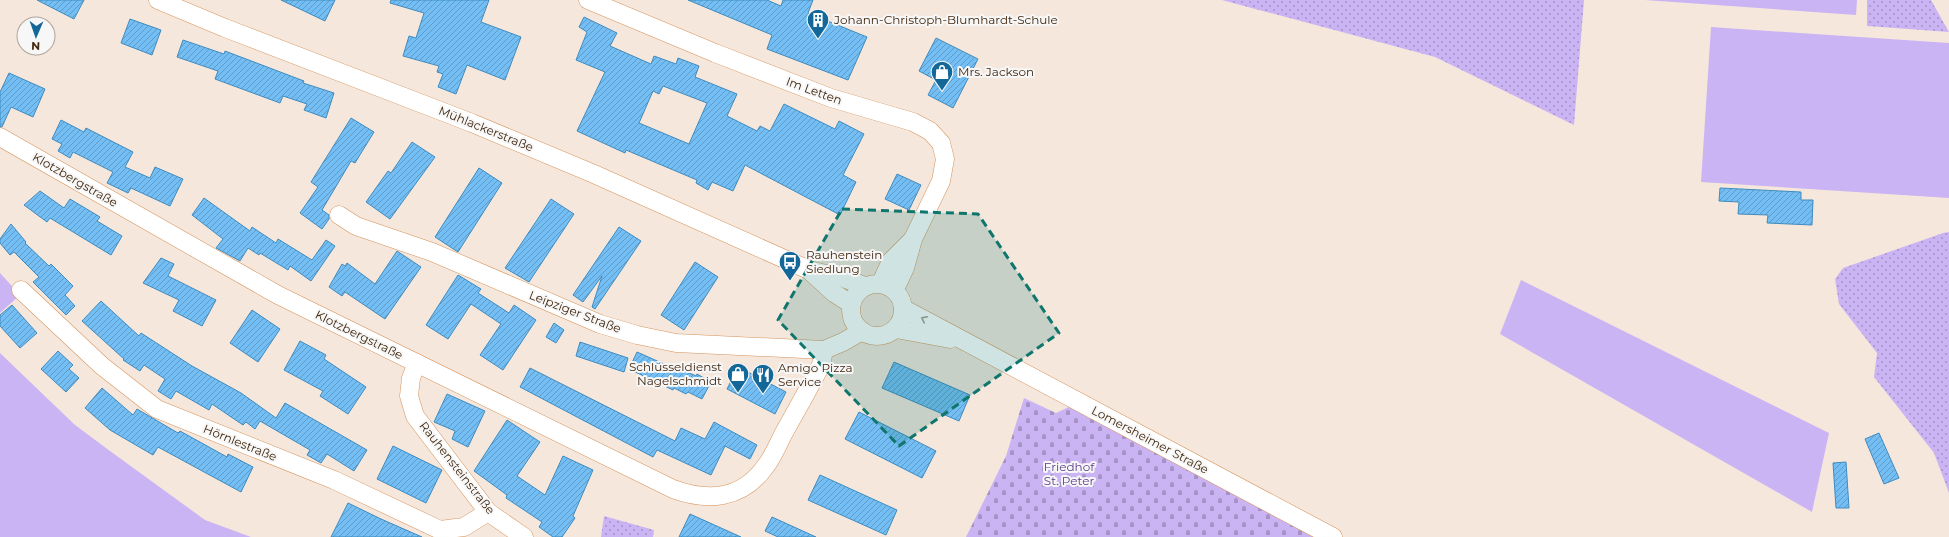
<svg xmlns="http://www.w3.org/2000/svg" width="1949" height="537" font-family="Montserrat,sans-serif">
  <defs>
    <pattern id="grass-dots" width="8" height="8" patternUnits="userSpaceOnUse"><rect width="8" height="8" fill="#cbb4f4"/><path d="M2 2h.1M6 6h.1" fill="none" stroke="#a692c4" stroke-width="1.8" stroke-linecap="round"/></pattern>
    <pattern id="cemetery-stones" width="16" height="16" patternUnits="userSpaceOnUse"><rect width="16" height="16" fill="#cbb4f4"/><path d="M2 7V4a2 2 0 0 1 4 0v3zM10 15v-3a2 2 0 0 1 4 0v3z" fill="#a692c4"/></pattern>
    <pattern id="building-hatch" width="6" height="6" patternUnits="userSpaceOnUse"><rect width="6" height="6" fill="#73bff5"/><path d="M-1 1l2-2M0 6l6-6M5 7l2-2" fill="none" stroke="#609bc5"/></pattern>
  </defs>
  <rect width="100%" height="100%" fill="#f6e7dc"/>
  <g fill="url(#grass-dots)">
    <path d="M1222,0H1584L1574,125L1435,57Z"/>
    <path d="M1867,0H1931L1949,32L1867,26Z"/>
    <path d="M1949,232V493L1934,453L1874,377L1877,353L1839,304L1835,279L1843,268L1943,233Z"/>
    <path d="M604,516L654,530L653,537H601Z"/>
  </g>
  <path fill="url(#cemetery-stones)" d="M1024,398L1056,413L1073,405L1325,537H966L1006,456Z"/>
  <g fill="#cbb4f4">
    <path d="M1645,0H1857L1856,15Z"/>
    <path d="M1711,27L1949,43V198L1701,182Z"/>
    <path d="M0,273L20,295L0,313Z"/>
    <path d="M1521,280L1829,433L1812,512L1500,334Z"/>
    <path d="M0,353L75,425L110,451L205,520L251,537H0Z"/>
  </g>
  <g fill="url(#building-hatch)" stroke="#3f8bbe" fill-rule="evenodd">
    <path d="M37,0H84L74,19Z"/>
    <path d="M281,0H335L325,21Z"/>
    <path d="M391,0H489L481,22L521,37L505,80L467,65L456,94L438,87L443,74L437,72L439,66L403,56L409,36L416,38L424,13L390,3Z"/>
    <path d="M688,0H767L781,6L783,0H813L808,13L867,37L848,80L767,49L772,35Z"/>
    <path d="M584,17L617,33L610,46L651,64L654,56L676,64L678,58L699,66L695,77L737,94L727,116L757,131L760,126L770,131L784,104L835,129L839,121L864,134L843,175L856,182L840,215L745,165L733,191L712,182L708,190L696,183L697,180L626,150L625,153L577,131L605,72L576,60L587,32L579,27ZM663,86L707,103L689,144L639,123L653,91L659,94Z"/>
    <path d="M130,19L161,30L152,55L121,43Z"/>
    <path d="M936,38L978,59L953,108L928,95L936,80L919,71Z"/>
    <path d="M183,40L224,54L225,51L304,81L303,83L334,93L326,118L304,110L307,104L283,96L280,103L215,79L218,71L177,57Z"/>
    <path d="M9,73L45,89L33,117L11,107L2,127H0V92Z"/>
    <path d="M351,118L374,132L355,163L351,161L322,210L329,215V219L322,229L300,213L318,187L311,182Z"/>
    <path d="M61,120L84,132L86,128L133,152L125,167L150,178L155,167L183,179L170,206L131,188L128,193L107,183L113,172L73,152L70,158L58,151L62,144L52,139Z"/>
    <path d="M412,142L435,157L390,219L366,202L388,171L391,173Z"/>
    <path d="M479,168L502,183L458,252L435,237Z"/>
    <path d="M897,174L921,185L909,210L885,199Z"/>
    <path d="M1720,188L1801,192V200H1813L1812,225L1767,223L1768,215L1738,214L1739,202L1719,201Z"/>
    <path d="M40,191L64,208L70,199L100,217L97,221L122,236L111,255L50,218L47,222L24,205Z"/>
    <path d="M204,198L250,231L252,227L276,243L278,239L312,260L326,240L335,246L311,281L290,266L288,270L260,253L259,255L248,248L240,261L216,248L223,239L192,215Z"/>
    <path d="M551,199L574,214L529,282L505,268Z"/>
    <path d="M11,224L26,242L25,243L49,266L51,264L73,286L65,295L75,306L66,315L33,282L39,277L14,252L10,255L0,243V239Z"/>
    <path d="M619,227L641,241L595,309L592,307L602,276L583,302L573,295Z"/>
    <path d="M397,251L421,267L385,319L345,292L342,296L329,287L342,264L345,266L347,263L375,284Z"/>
    <path d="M161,258L174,264L168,276L216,300L202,326L173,311L179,300L143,283Z"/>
    <path d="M695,262L718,277L684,330L661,315Z"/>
    <path d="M458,275L481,289L478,293L509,313L514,305L536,320L503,370L480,355L501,324L471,304L448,339L426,325Z"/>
    <path d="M101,301L139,336L141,333L192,366L241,393L276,418L285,403L367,450L354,471L327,454L321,463L307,455L310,450L260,421L255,429L246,422L243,425L212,404L209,410L176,391L171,399L158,391L165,379L144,365L140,371L123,360L124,359L82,321Z"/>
    <path d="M12,305L37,333L20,348L0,326V315Z"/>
    <path d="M252,310L280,329L258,362L230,343Z"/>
    <path d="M554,323L564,330L556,343L546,337Z"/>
    <path d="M300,341L326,355L324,359L366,387L348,414L320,396L323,391L284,370Z"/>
    <path d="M580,342L628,358L624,372L576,356Z"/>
    <path d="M58,351L73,365L69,369L79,378L66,392L41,369Z"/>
    <path d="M637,352L682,372L683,370L696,376L697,374L711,382L702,399L688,392L686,394L674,388L673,390L629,369Z"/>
    <path d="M894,362L970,395L959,421L882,388Z"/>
    <path d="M738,367L786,392L775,414L727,389Z"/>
    <path d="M530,368L675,441L681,428L705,439L714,422L757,445L750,459L725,446L711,475L657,450L653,457L520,387Z"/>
    <path d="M102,388L133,415L137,409L178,433L180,431L227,457L228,454L253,467L241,492L158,447L153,455L110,430L85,408Z"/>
    <path d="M447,394L485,411L468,447L452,439L455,431L434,422Z"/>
    <path d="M859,412L936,451L922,478L845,439Z"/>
    <path d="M507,420L540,442L517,476L545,495L563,456L593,470L573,516L575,518L562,537H553L539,527L542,522L506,498L507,495L474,471Z"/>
    <path d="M1879,433L1899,478L1884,484L1865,439Z"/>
    <path d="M393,446L442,470L426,503L377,479Z"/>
    <path d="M1846,462L1849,508H1836L1833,463Z"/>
    <path d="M820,475L897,510L886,535L808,500Z"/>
    <path d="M348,503L381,519L422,537H331Z"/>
    <path d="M690,514L741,537H679Z"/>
    <path d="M772,517L816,537H778L765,531Z"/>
  </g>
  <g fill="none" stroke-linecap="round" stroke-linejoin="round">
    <g stroke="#d5945b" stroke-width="19">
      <g id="minor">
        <path d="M158,0L225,28L472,123L594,174L809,270L843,278L865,286"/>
        <path d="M588,0L715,53L831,98L913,122L930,131L941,143L945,159L941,181L913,239L905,268L895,289"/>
        <path d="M0,137L278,295L673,489C708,502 742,499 765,467C774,456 779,441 786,429C798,408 810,386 821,365L824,350L843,342L862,331"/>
        <path d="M339,215L356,226L432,252L600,324L637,335L676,343L824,350"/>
        <path d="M810,271L834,293L851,304"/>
        <path d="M881,283L891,261L912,240"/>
        <circle cx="877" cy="310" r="26"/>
        <path d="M21,290L102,366L157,409L334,480L440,530L464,527L488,512"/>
        <path d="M904,309L1333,537"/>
        <path d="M896,329L950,339"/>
        <path d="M417,363L411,378L409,396L415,416L488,512L524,537"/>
      </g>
    </g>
    <use href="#minor" stroke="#fff" stroke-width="18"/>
  </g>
  <defs><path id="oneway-chevron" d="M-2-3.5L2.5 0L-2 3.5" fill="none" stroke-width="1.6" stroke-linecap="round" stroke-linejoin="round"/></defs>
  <use stroke="#aa9e93" href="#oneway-chevron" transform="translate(924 319) rotate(-154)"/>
  <path fill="#0f766e" fill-opacity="0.2" stroke="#0f766e" stroke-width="3" stroke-dasharray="8 5" stroke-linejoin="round" d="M842,209L978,214L1059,333L899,446L778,320Z"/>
  <defs>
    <g id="building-pin" transform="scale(1.15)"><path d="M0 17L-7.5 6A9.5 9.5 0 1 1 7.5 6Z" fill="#136899" stroke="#f7f7f7"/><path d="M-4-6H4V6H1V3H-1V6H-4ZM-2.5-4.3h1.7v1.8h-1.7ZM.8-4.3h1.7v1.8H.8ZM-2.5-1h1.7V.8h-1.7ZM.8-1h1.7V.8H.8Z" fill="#fff"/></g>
    <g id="shop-pin" transform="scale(1.15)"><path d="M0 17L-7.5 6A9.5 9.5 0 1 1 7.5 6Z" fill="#136899" stroke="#f7f7f7"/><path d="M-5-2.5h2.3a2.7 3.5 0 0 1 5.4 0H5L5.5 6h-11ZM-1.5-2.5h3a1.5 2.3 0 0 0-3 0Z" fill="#fff"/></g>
    <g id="bus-pin" transform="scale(1.15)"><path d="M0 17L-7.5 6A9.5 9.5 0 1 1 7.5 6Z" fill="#136899" stroke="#f7f7f7"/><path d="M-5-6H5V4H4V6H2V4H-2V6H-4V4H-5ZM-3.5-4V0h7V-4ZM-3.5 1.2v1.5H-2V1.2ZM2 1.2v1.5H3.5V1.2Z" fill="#fff"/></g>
    <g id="restaurant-pin" transform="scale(1.15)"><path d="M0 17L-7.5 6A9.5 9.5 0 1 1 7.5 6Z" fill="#136899" stroke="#f7f7f7"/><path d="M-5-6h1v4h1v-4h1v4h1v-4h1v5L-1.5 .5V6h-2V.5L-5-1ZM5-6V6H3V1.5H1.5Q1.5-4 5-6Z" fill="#fff"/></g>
  </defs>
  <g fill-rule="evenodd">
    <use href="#building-pin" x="818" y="20"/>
    <use href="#shop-pin" x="942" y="72"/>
    <use href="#bus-pin" x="790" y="262"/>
    <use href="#shop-pin" x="738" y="374"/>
    <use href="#restaurant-pin" x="763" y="375"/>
  </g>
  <g text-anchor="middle" stroke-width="4" stroke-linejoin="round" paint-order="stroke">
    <g font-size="12" fill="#41270e" stroke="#f7f7f7" text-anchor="start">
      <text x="834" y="24">Johann-Christoph-Blumhardt-Schule</text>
      <text x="958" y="76">Mrs. Jackson</text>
      <text x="806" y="259">Rauhenstein<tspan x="806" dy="14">Siedlung</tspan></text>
      <text x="722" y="371" text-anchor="end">Schlüsseldienst<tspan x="722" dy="14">Nagelschmidt</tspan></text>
      <text x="778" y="372">Amigo Pizza<tspan x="778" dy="14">Service</tspan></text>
    </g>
    <g font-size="12" fill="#41270e" stroke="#f7f7f7">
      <text transform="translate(814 91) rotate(20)" y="4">Im Letten</text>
      <text transform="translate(486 129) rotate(22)" y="4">Mühlackerstraße</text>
      <text transform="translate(75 180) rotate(30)" y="4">Klotzbergstraße</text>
      <text transform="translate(575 312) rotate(21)" y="4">Leipziger Straße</text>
      <text transform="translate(359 335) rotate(26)" y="4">Klotzbergstraße</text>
      <text transform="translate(1150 440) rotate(28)" y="4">Lomersheimer Straße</text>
      <text transform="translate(240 443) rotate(22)" y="4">Hörnlestraße</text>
      <text transform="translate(457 468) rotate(52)" y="4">Rauhensteinstraße</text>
    </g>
    <g font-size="12" fill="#5d3a8c" stroke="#f7f7f7">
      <text x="1069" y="471">Friedhof<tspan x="1069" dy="14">St. Peter</tspan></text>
    </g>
  </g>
  <g transform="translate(36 36) rotate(182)"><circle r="19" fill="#f7f7f7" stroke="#aea49a"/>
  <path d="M0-3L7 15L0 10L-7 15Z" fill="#136899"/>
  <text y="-6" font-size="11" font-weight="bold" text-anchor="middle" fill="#41270e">N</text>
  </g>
</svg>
